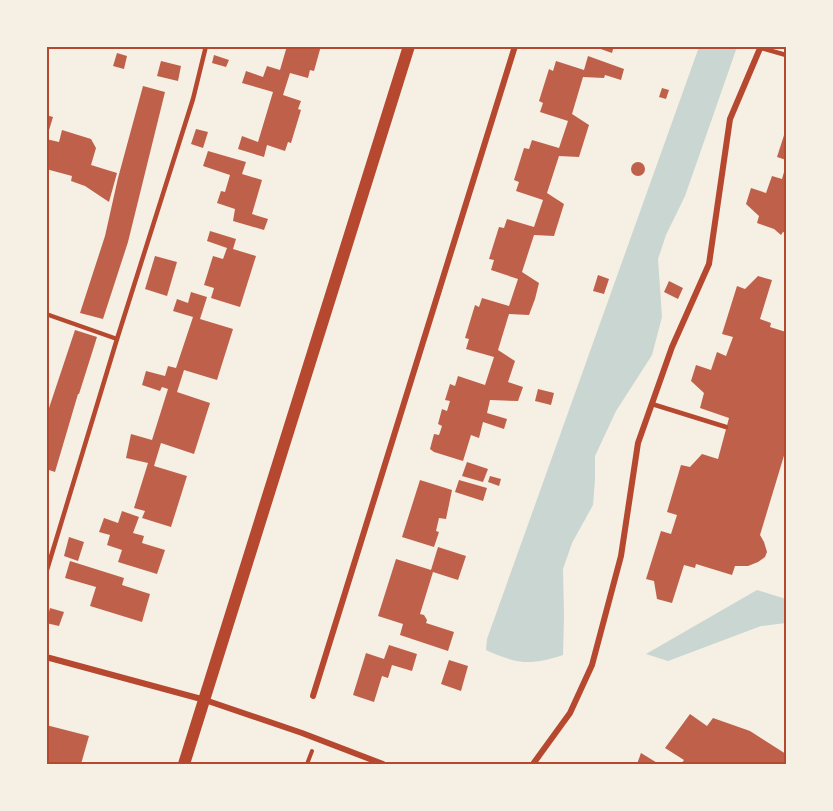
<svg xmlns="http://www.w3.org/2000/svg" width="833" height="811" font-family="'Asap Condensed',sans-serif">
  <rect width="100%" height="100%" fill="#f6efe4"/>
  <g fill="#c9d6d2">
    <path d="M699,47H737L685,196L666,235L658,259L662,317L652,355L616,411L595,456V480L593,505L572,543L563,569L564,616L563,655C530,666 517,664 486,650L487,639Z"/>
    <path d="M757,590L786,599V623L761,626L668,661L646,654Z"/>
  </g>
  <g fill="#bf614a">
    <path d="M287,46H321L314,71L310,70L308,78L290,73L283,95L301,101L298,109L301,110L291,143L288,142L285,151L267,145L264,157L238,149L242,136L258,142L273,92L242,83L246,71L263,77L267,66L280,70Z"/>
    <path d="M592,46H614L612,53Z"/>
    <path d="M117,53L127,56L124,69L113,66Z"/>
    <path d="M214,55L229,60L226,67L212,63Z"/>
    <path d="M588,56L624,69L621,80L605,75L604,78L583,77L572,114L589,125L579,157L559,156L547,193L564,204L554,236L534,235L522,272L539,283L535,299L529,315L509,314L498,350L515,361L508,382L523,387L518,401L490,400L487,413L507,419L504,429L483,422L479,438L471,435L463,461L434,452L430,449L434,434L439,435L442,426L438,424L442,409L447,411L450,401L445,400L450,384L455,386L458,376L485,385L494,357L466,349L469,339L465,338L475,305L479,307L482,298L509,306L518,279L491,270L494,260L489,259L499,227L504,228L507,219L534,227L543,200L516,191L519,182L514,180L524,148L529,149L532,140L559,148L568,121L540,112L543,103L539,101L549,69L553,71L556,61L584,70Z"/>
    <path d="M161,61L181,66L178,81L157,76Z"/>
    <path d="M143,86L165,92L128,242L103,319L80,313L105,236L118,178Z"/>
    <path d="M662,88L669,90L666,99L659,97Z"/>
    <path d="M46,115L53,117L47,137H46Z"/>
    <path d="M196,129L208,132L203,148L191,144Z"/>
    <path d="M786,129V160L777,157Z"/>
    <path d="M62,130L91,139L96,148L91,165L117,173L109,202L85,186L71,181L72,176L46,169V139L59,142Z"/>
    <path d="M208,151L246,162L242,174L262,180L252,214L268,219L264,230L233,221L235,209L217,203L221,191L225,192L230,175L203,166Z"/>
    <circle cx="638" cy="169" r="7"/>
    <path d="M786,165V233L783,232L781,235L774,229L757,223L759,216L746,204L751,188L766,193L772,176L782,179Z"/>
    <path d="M210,231L236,239L233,249L256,256L240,307L211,298L214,288L204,285L213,256L223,259L227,248L207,241Z"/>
    <path d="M155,256L177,262L167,296L145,289Z"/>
    <path d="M598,275L609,279L604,294L593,291Z"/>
    <path d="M758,276L772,280L760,319L771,323L770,327L786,332V449L760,535L764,542L767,552L765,557L758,562L748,566H735L732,575L696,564L695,568L684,565L672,603L657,599L654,581L646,579L661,531L671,534L677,515L667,512L681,465L690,467L702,454L718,459L729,418L700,408L704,393L691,381L696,365L711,370L717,352L726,356L733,337L722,334L737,286L745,289Z"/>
    <path d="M669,281L683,288L678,299L664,292Z"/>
    <path d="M191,292L207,297L200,319L233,329L217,380L184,370L177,392L210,403L194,454L161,443L154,466L187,476L171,527L142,518L145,511L134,508L148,463L126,458L131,434L152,440L168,389L162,387L160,391L142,385L146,371L165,376L168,366L176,368L193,317L173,311L177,299L188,303Z"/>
    <path d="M75,330L97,337L79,394H78L55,472L46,469V417Z"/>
    <path d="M538,389L554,393L551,405L535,401Z"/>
    <path d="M467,462L488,469L483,482L462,476Z"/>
    <path d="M490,476L501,479L499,486L488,482Z"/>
    <path d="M420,480L452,490L446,519L439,518L436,531L439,532L434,547L402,537Z"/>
    <path d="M459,480L487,488L483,501L455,492Z"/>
    <path d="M122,511L139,517L133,533L144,536L142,543L165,550L157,574L118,562L122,550L107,545L110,535L99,532L104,518L118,523Z"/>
    <path d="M69,537L84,542L78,561L64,556Z"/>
    <path d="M438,547L466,556L458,580L433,572L420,614L424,615L427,620L426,623L454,632L448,651L400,635L403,624L378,616L396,559L431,570Z"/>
    <path d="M70,561L124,578L122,585L150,594L142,622L90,606L96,587L65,578Z"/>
    <path d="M50,608L64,612L59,626L46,623Z"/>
    <path d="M389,645L417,654L412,671L392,665L388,678L382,676L374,702L353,695L366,653L384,659Z"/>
    <path d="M449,660L468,666L461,691L441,684Z"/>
    <path d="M690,714L707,726L713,718L750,731L786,754V764H681L684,760L665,748Z"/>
    <path d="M46,725L89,736L81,764H46Z"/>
    <path d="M641,753L659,764H637Z"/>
  </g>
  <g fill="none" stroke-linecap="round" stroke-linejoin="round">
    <path stroke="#b5482f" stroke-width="4" d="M307,764L312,751"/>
    <g stroke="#b5482f" stroke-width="4.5">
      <path d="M761,48L786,55"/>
      <path d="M46,314L117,339"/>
      <path d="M652,404L726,427"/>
      <path d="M46,573L117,339L193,99L206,46"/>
    </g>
    <g stroke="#b5482f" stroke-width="6">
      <path d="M46,657L205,700L302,733L383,764"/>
      <path d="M313,696L515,46"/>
      <path d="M533,764L570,713L592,665L621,556L638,443L672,347L709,264L730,119L761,46"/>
    </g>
    <path stroke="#b5482f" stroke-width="12" d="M184,764L409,46"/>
  </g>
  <rect width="833" height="811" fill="none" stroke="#f6efe4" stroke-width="96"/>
  <rect x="48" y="48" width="737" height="715" fill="none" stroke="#b5482f" stroke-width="2"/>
</svg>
